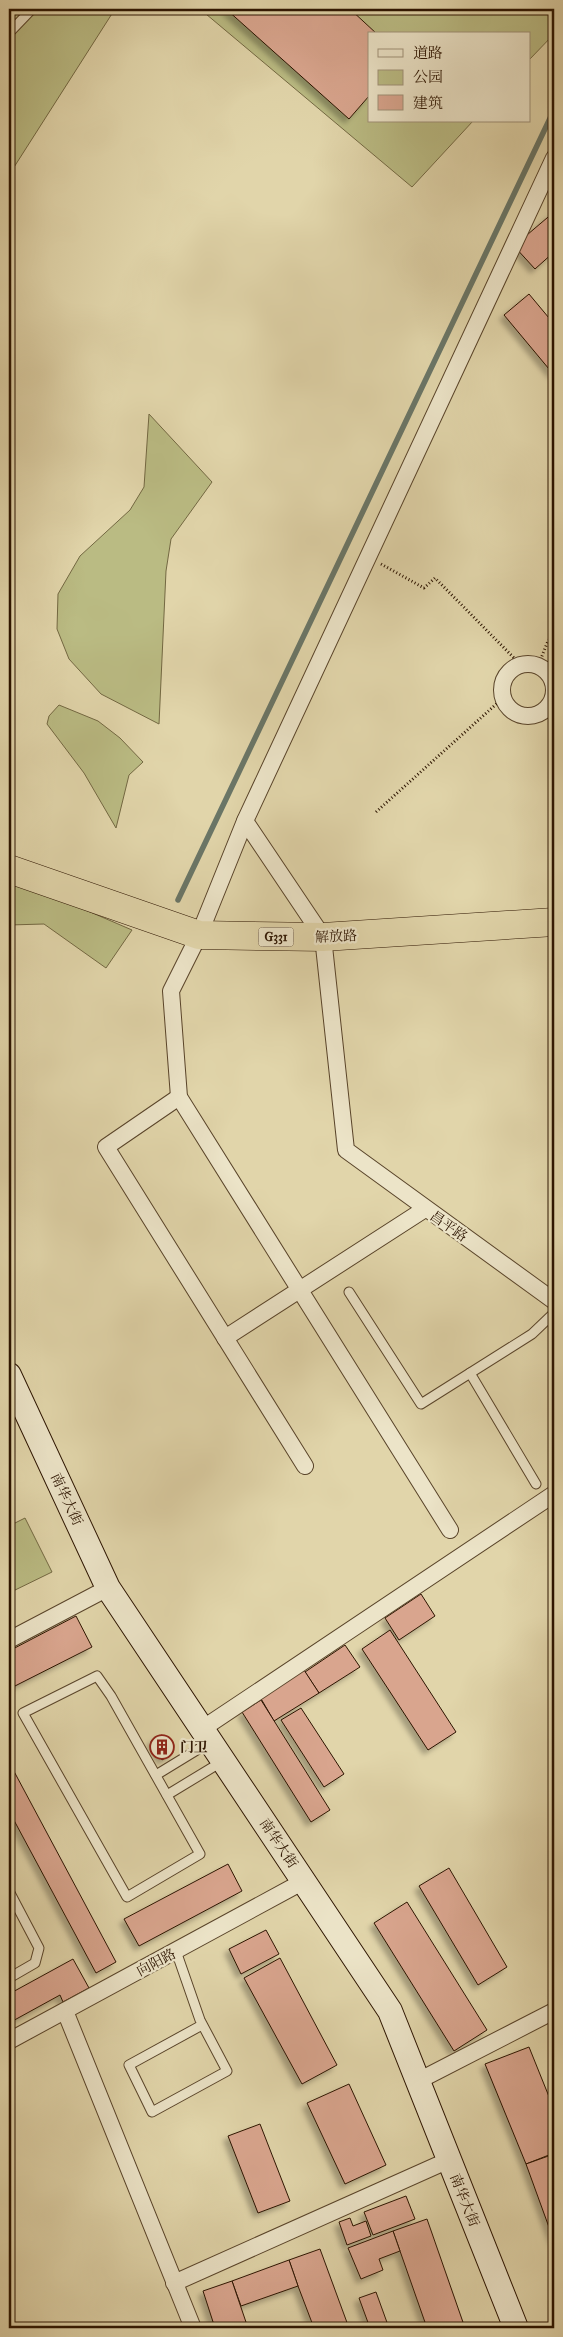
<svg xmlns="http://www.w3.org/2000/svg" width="563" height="2337" font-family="'IM FELL Great Primer','Noto Serif SC',serif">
  <defs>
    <filter id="shadow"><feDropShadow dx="-4.5" dy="4.5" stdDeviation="2.5" flood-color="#0004"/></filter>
  </defs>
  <rect width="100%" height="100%" fill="#e1d5aa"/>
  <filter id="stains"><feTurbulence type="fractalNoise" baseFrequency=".004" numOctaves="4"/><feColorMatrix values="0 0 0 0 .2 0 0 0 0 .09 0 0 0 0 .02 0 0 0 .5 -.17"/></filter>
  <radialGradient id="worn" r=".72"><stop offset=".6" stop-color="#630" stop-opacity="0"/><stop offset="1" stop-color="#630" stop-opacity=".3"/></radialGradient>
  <g fill="#babb83" stroke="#736842">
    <path d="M9,9H115L9,175Z"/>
    <path d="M200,9H554V34L529,60V34H369V121H473L412,187Z"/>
    <path d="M149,414L212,482L171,539L166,571L159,724L101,694L69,659L57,629L58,594L80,556L130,510L144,487Z"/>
    <path d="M59,705L98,721L120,738L143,762L129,775L116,828L84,773L47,724L49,716Z"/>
    <path d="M9,877L132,930L106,968L44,924L9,925Z"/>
    <path d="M25,1518L52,1572L9,1593V1526Z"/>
  </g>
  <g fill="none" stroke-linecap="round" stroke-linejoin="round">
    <path stroke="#6a7667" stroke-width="5.5" d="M178,900L554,110"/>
  </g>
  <g fill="#d9a58e" stroke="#2c1400" filter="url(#shadow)">
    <path d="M226,9H350L377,34H369V96L349,119Z"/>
    <path d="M554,212V252L535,269L514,246Z"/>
    <path d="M529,294L554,324V375L504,315Z"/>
    <path d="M421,1594L435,1616L399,1640L385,1618Z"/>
    <path d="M76,1616L92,1647L11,1688L9,1684V1651Z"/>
    <path d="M390,1630L456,1732L428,1750L362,1649Z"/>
    <path d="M345,1645L360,1667L319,1693L305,1672Z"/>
    <path d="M304,1670L319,1693L274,1721L260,1697Z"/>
    <path d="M261,1700L330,1810L311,1822L242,1712Z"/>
    <path d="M301,1708L344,1774L324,1787L281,1720Z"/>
    <path d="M162,1735L173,1753L162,1760L151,1741Z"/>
    <path d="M9,1762L116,1962L96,1973L9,1811Z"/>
    <path d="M228,1864L242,1891L139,1946L124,1919Z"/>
    <path d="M449,1868L507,1967L478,1985L419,1886Z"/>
    <path d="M407,1902L487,2030L454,2051L374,1923Z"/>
    <path d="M266,1930L279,1954L241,1974L229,1949Z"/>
    <path d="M280,1958L337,2065L302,2084L244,1978Z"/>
    <path d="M73,1959L89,1988L63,2002L60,1995L9,2023V1994Z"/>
    <path d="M529,2047L554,2109V2153L526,2164L485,2064Z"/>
    <path d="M349,2084L386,2165L345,2184L307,2103Z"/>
    <path d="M260,2124L290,2201L258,2213L228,2136Z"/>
    <path d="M554,2154V2241L526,2164Z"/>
    <path d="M406,2196L415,2219L373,2235L364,2212Z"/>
    <path d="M350,2218L353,2226L366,2221L371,2236L347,2245L339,2222Z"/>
    <path d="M427,2219L465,2328H427L393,2231Z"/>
    <path d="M393,2231L400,2251L379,2259L383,2270L361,2279L348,2248Z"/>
    <path d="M320,2249L349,2328H314L298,2286L289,2260Z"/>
    <path d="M289,2260L298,2286L241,2306L232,2281Z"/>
    <path d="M232,2281L248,2328H215L203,2291Z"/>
    <path d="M376,2292L389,2328H370L359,2298Z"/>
  </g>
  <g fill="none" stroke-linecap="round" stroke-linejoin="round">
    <g stroke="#59442a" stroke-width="11">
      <g id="service">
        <path d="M9,33L32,9"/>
        <path d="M349,1292L421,1404L532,1334L554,1313"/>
        <path d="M470,1373L536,1484"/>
        <path d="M97,1676L111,1696L200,1854L127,1897L23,1713Z"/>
        <path d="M156,1775L210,1742"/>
        <path d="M167,1795L223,1761"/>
        <path d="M9,1891L39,1948L35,1963L9,1978"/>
        <path d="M176,1951L200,2020L227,2071L152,2112L129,2065L202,2025"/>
      </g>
    </g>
    <g stroke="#59442a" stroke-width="18">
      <g id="minor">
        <circle cx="528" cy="690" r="26"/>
        <path d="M245,821L323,937L346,1150L554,1301"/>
        <path d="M179,1097L106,1147L305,1466"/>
        <path d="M225,1338L425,1209"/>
        <path d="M450,1530L179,1097L171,991L199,935L245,821L554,158"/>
        <path d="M9,1640L108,1588"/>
        <path d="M202,1729L554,1494"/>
        <path d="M65,2011L193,2328"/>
        <path d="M9,2041L304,1881"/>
        <path d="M418,2081L554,2011"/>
        <path d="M174,2283L449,2160"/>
      </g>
    </g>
    <g stroke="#2c1400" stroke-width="26">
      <path id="secondary" d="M9,1375L108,1588L390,2011L516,2328"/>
    </g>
    <g stroke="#2c1400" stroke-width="29">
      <path id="trunk" d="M9,869L199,935L323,937L554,922"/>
    </g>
    <g stroke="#2c1400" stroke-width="3" stroke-dasharray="1 2.5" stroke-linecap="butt">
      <path d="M381,564L424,588L435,578L521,665"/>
      <path d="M538,666L548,641L554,634"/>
      <path d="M545,710L554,720"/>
      <path d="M376,812L503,698"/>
    </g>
    <use href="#service" stroke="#ece4c8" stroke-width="9"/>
    <use href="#minor" stroke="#ece4c8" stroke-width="16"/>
    <use href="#secondary" stroke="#ece4c8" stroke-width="24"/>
    <use href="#trunk" stroke="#e1d5aa" stroke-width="28"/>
  </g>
  <defs>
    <g id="building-ring" transform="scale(1.25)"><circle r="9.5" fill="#ece4c8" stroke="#8f2418" stroke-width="1.5"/><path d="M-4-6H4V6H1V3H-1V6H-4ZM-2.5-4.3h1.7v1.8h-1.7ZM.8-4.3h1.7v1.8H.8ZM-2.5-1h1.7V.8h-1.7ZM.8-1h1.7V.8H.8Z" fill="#8f2418"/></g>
  </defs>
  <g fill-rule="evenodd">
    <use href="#building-ring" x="162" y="1747"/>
  </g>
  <g text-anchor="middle" stroke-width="4.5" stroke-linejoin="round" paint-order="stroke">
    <rect fill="#ece4c8" stroke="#66523c" stroke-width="1" x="258.5" y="927.5" width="35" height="19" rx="4"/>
    <g font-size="12" font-weight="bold" fill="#2c1400">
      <text x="276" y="941">G331</text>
    </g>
    <g font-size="14" fill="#2c1400" stroke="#ece4c8">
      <text transform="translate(336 936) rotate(-3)" y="5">解放路</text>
      <text transform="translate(449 1226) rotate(35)" y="5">昌平路</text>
      <text transform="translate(67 1499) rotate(65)" y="5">南华大街</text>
      <text transform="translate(279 1843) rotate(56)" y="5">南华大街</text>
      <text transform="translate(156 1962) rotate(-28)" y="5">向阳路</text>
      <text transform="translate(465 2200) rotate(68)" y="5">南华大街</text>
    </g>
    <g font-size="14" font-weight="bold" fill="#2c1400" stroke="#ece4c8" text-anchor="start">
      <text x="180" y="1752">门卫</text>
    </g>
  </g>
  <rect width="563" height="2337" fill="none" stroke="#e1d5aa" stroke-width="30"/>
  <rect x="10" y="10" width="543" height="2317" fill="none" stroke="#2c1400" stroke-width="2.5"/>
  <rect x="15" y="15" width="533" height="2307" fill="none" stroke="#2c1400"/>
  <rect x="368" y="32" width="162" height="90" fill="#ece4c8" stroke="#9f9178"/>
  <rect x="378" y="49" width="25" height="8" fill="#ece4c8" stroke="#9f9178"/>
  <text x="413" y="58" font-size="15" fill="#2c1400">道路</text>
  <rect x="378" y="70" width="25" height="15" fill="#babb83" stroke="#9f9178"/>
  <text x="413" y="82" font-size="15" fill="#2c1400">公园</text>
  <rect x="378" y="95" width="25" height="15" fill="#d9a58e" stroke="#9f9178"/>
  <text x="413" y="108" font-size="15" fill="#2c1400">建筑</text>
  <rect width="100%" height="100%" filter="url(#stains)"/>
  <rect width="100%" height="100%" fill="url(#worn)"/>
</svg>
